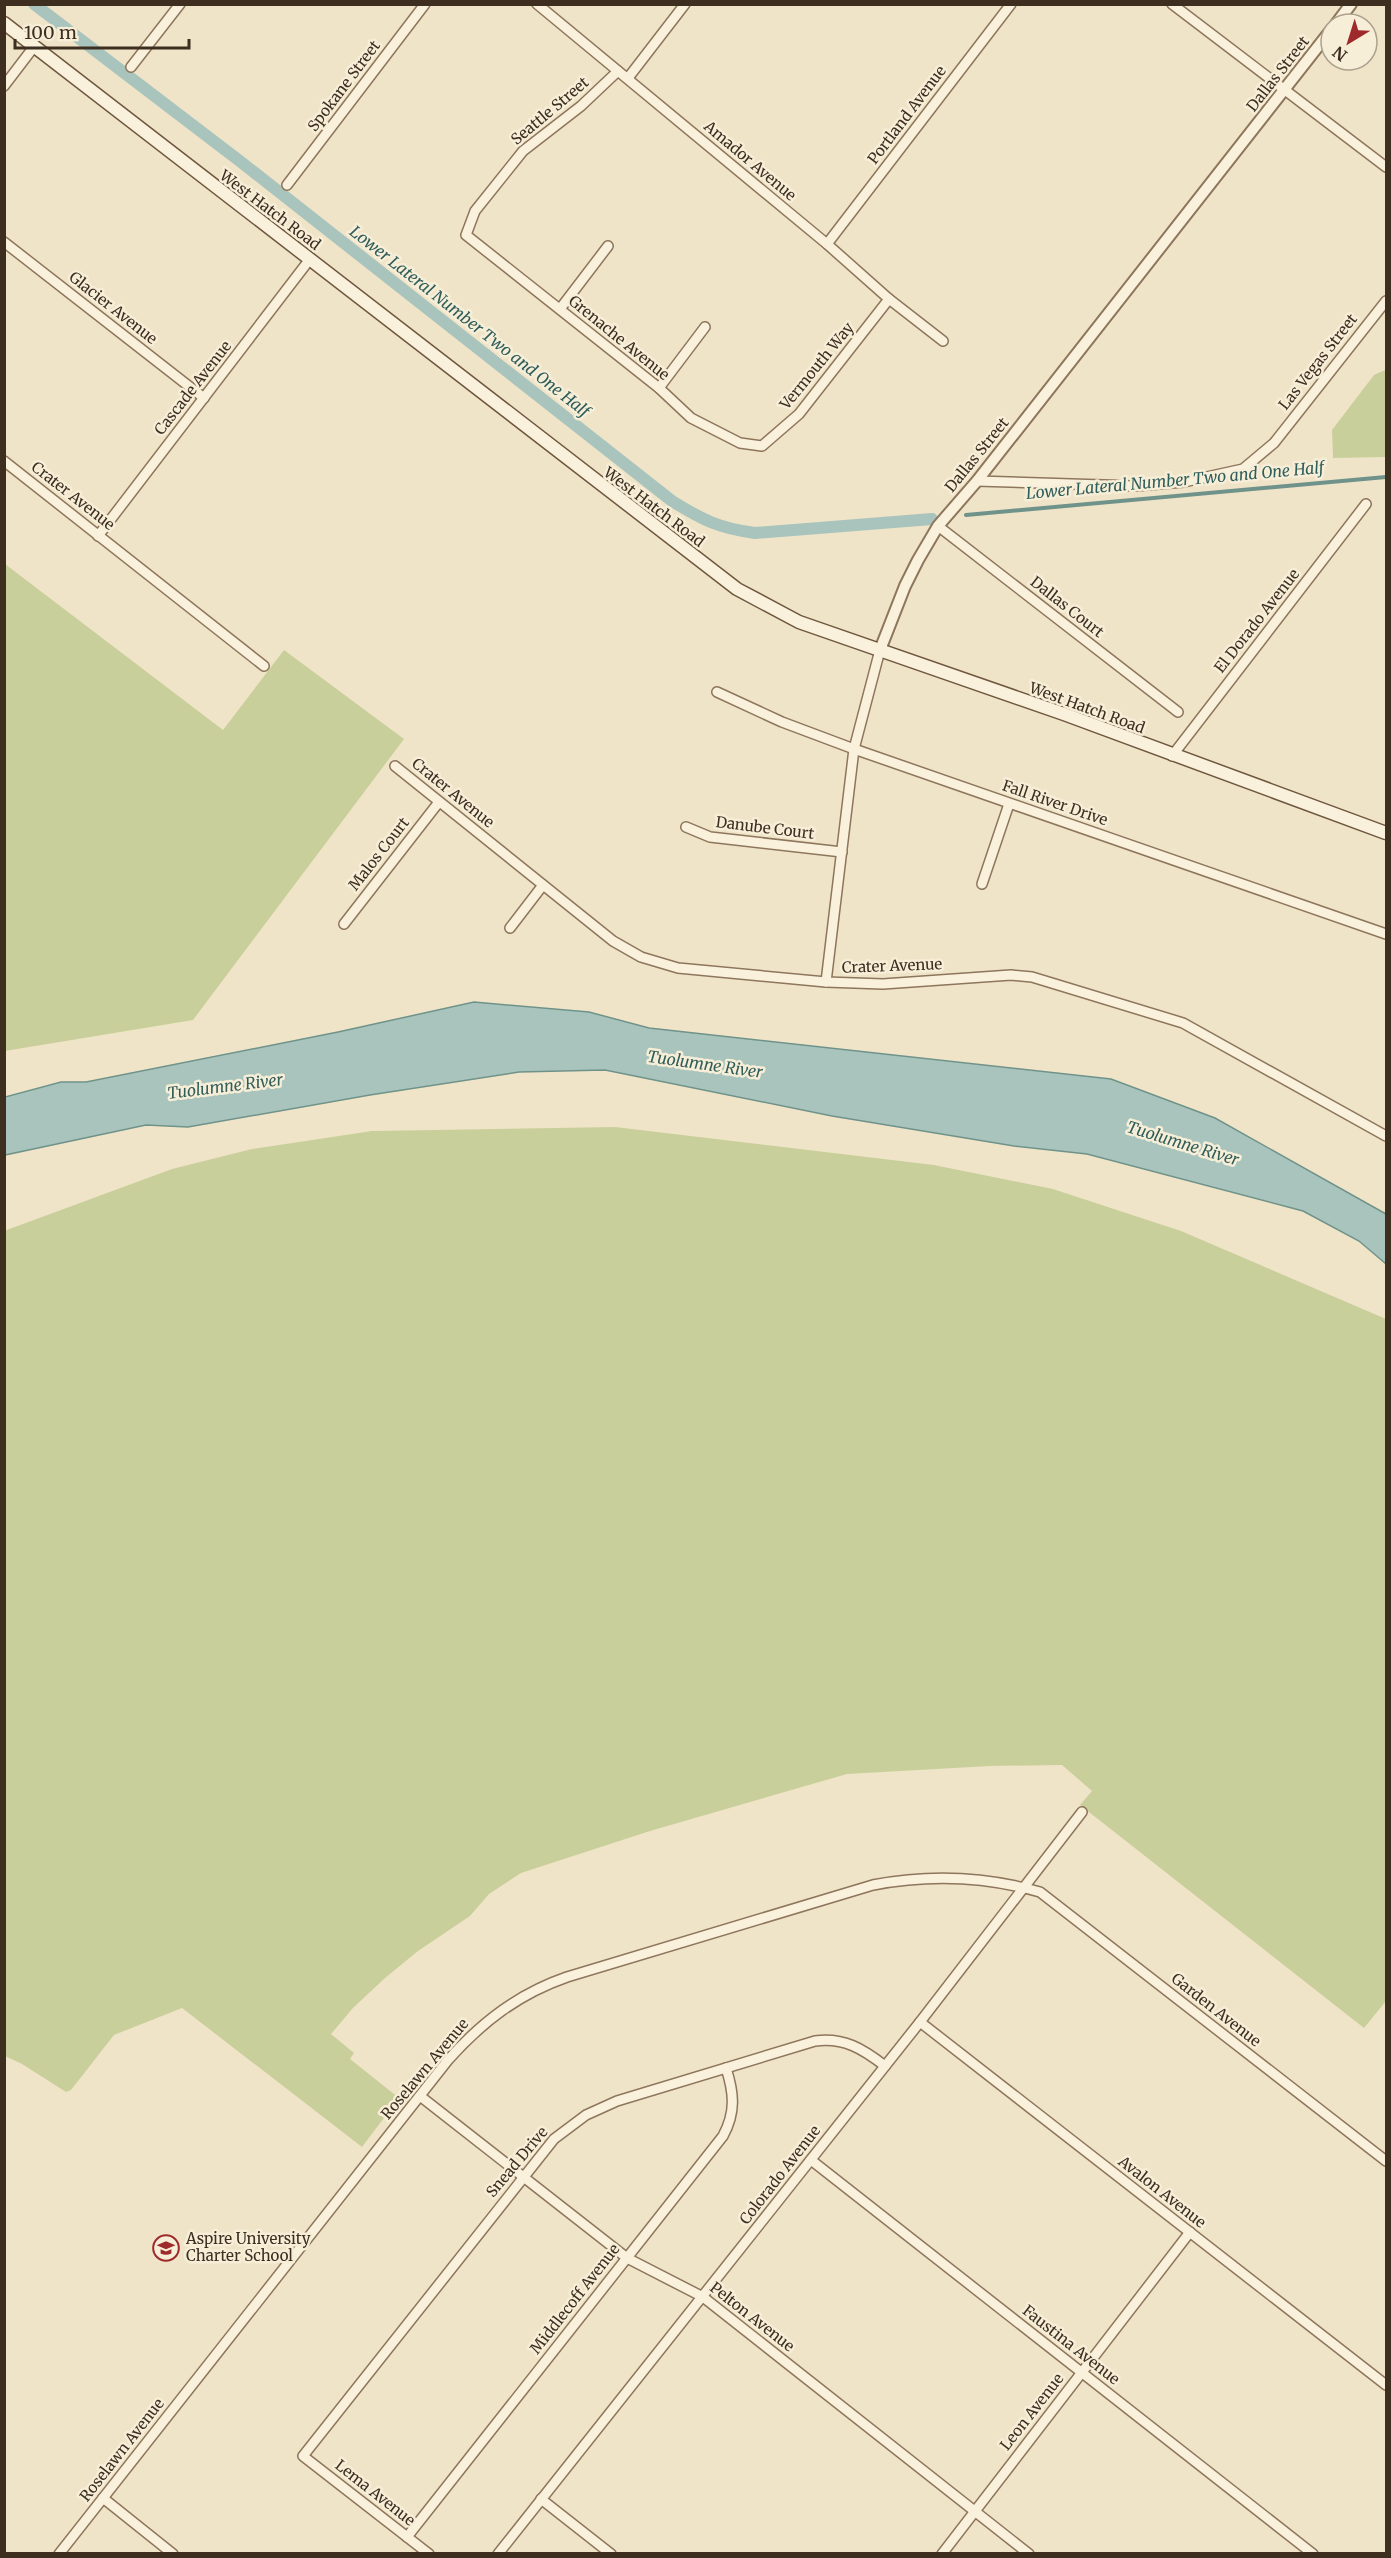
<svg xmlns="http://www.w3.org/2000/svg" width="1391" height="2558" font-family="Merriweather,serif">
  <rect width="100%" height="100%" fill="#f0e4c8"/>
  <g fill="#c9cf9b">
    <path d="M1385,370L1386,457L1333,458L1332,430L1374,375Z"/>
    <path d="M5,564L223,730L284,650L404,739L193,1020L5,1051Z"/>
    <path d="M615,1127L934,1165L1053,1189L1181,1231L1386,1319V2001L1364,2028L1080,1805L1092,1791L1062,1765L990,1766L847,1774L650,1831L521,1873L489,1894L470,1916L418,1951L385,1978L353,2008L331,2034L354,2053L350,2059L399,2098L362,2147L182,2008L114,2035L71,2090L66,2092L22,2064L5,2056L4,1231L172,1169L252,1149L372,1131Z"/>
  </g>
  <path fill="#a9c4bc" stroke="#6f938a" stroke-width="1.5" d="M474,1002L589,1012L649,1028L1111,1079L1215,1118L1386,1214V1264L1359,1241L1303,1211L1087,1154L1014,1146L832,1116L605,1070L519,1072L370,1095L188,1127L146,1125L5,1155V1097L61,1082H86L338,1032Z"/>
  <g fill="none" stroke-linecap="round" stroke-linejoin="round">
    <path stroke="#6f938a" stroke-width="4" d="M966,515L1386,477"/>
    <path stroke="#a9c4bc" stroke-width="12" d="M34,4L241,162L672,501C703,520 718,528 755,533L932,519"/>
    <g stroke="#8d765c" stroke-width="12">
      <g id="minor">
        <path d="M537,4L827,244L889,299L943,341"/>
        <path d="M1172,4L1386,167"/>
        <path d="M131,67L180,4"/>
        <path d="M618,71L581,106L523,151L475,211L466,235L659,388L691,418L740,443L762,446L799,414L889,299"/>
        <path d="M628,78L685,4"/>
        <path d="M4,86L33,48"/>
        <path d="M287,185L425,4"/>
        <path d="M4,242L204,398"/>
        <path d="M827,244L1011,4"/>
        <path d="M560,309L608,246"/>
        <path d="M659,388L705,327"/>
        <path d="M4,461L264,666"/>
        <path d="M977,481L1135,486L1184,482L1243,469L1274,443L1386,301"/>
        <path d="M938,526L1178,712"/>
        <path d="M98,536L310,259"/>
        <path d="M717,692L782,722L854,749L1386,934"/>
        <path d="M1172,756L1366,504"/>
        <path d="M395,766L613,941L641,957L678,968L826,982L883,984L1011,975L1032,977L1183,1023L1386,1136"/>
        <path d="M686,827L710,837L842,852"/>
        <path d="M982,884L1009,804"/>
        <path d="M344,924L439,802"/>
        <path d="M510,928L543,885"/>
        <path d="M826,982L854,749L880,650"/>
        <path d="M920,2022L1386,2385"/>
        <path d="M420,2096L627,2258L703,2297L1029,2554"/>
        <path d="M811,2160L1313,2554"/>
        <path d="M103,2498L173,2554"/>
        <path d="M541,2499L611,2554"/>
        <path d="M407,2537L723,2136C736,2112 734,2093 726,2068"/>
        <path d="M59,2554L448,2060C482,2022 518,1994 567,1977L873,1885C930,1874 984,1876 1040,1892L1386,2161"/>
        <path d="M429,2554L303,2456L554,2139L586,2115L617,2101L815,2041C844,2037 863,2049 885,2066"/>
        <path d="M498,2554L920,2022L1082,1812"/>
        <path d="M942,2554L1190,2232"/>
      </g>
    </g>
    <g stroke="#8d765c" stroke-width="14">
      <g id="tertiary">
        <path d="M1336,24L1351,4"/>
        <path d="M880,650L905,586L918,560L938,526L977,481L1331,30"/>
      </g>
    </g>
    <g stroke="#6f573f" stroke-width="15">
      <path id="secondary" d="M4,23L737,589L799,622L1064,714L1386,833"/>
    </g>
    <use href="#minor" stroke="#faf1dc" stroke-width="9"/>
    <use href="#tertiary" stroke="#faf1dc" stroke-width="10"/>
    <use href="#secondary" stroke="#faf1dc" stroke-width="12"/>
  </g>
  <defs>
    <g id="school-ring" transform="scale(1.35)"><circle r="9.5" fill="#f7eed8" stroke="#9e2a2b" stroke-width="1.5"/><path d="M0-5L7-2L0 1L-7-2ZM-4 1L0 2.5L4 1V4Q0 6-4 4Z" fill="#9e2a2b"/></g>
  </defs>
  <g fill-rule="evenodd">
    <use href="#school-ring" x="166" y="2248"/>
  </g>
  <g text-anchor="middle" stroke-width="5" stroke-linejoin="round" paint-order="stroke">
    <g font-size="15" fill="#3d2e20" stroke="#f7eed8">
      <text transform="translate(1278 74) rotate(-52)" y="5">Dallas Street</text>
      <text transform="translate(344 86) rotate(-53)" y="5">Spokane Street</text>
      <text transform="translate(550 111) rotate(-40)" y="5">Seattle Street</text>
      <text transform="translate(907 115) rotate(-53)" y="5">Portland Avenue</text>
      <text transform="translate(750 161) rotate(40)" y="5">Amador Avenue</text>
      <text transform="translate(270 210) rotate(37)" y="5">West Hatch Road</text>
      <text transform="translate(113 308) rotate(38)" y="5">Glacier Avenue</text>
      <text transform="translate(619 338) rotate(39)" y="5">Grenache Avenue</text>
      <text transform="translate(1318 362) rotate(-52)" y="5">Las Vegas Street</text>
      <text transform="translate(817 366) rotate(-51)" y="5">Vermouth Way</text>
      <text transform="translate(193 388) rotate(-52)" y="5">Cascade Avenue</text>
      <text transform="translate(977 455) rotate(-51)" y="5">Dallas Street</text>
      <text transform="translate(73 496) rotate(38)" y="5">Crater Avenue</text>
      <text transform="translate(654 507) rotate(37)" y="5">West Hatch Road</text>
      <text transform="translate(1067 607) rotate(38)" y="5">Dallas Court</text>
      <text transform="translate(1257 621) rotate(-52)" y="5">El Dorado Avenue</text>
      <text transform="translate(1087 708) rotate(20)" y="5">West Hatch Road</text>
      <text transform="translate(453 793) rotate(39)" y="5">Crater Avenue</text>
      <text transform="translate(1055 803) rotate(19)" y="5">Fall River Drive</text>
      <text transform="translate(765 828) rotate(7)" y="5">Danube Court</text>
      <text transform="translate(379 854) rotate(-52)" y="5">Malos Court</text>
      <text transform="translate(892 966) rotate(-2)" y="5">Crater Avenue</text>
      <text transform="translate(1216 2010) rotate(38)" y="5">Garden Avenue</text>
      <text transform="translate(425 2069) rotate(-50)" y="5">Roselawn Avenue</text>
      <text transform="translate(517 2162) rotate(-50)" y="5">Snead Drive</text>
      <text transform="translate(780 2175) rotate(-52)" y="5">Colorado Avenue</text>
      <text transform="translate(1162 2192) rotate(38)" y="5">Avalon Avenue</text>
      <text transform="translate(575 2299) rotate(-52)" y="5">Middlecoff Avenue</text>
      <text transform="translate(752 2317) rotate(38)" y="5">Pelton Avenue</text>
      <text transform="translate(1071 2345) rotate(38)" y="5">Faustina Avenue</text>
      <text transform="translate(1032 2412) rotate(-52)" y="5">Leon Avenue</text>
      <text transform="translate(122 2450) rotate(-52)" y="5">Roselawn Avenue</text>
      <text transform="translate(375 2493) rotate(38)" y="5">Lema Avenue</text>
    </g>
    <g font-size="15" fill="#3d2e20" stroke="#f7eed8" text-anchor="start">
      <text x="186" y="2244">Aspire University<tspan x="186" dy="17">Charter School</tspan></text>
    </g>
    <g font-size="16" font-style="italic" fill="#2f5d5a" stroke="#f7eed8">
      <text transform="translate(470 321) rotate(38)" y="6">Lower Lateral Number Two and One Half</text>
      <text transform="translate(1175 480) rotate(-5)" y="6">Lower Lateral Number Two and One Half</text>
      <text transform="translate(705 1064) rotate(8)" y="6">Tuolumne River</text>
      <text transform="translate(225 1086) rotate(-7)" y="6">Tuolumne River</text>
      <text transform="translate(1183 1143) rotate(17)" y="6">Tuolumne River</text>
    </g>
  </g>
  <rect width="1391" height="2558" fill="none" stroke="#3d2e20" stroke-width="12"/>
  <g transform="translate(1349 42) rotate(218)"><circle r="28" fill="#f7eed8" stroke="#ada18e" stroke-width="1.5"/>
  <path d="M0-4.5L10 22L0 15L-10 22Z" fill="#9e2a2b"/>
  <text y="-9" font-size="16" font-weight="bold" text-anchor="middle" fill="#3d2e20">N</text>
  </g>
  <path d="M15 39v9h174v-9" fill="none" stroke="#3d2e20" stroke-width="3"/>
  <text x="24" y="39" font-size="18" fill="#3d2e20" stroke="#f7eed8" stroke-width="4.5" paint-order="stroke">100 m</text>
</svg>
